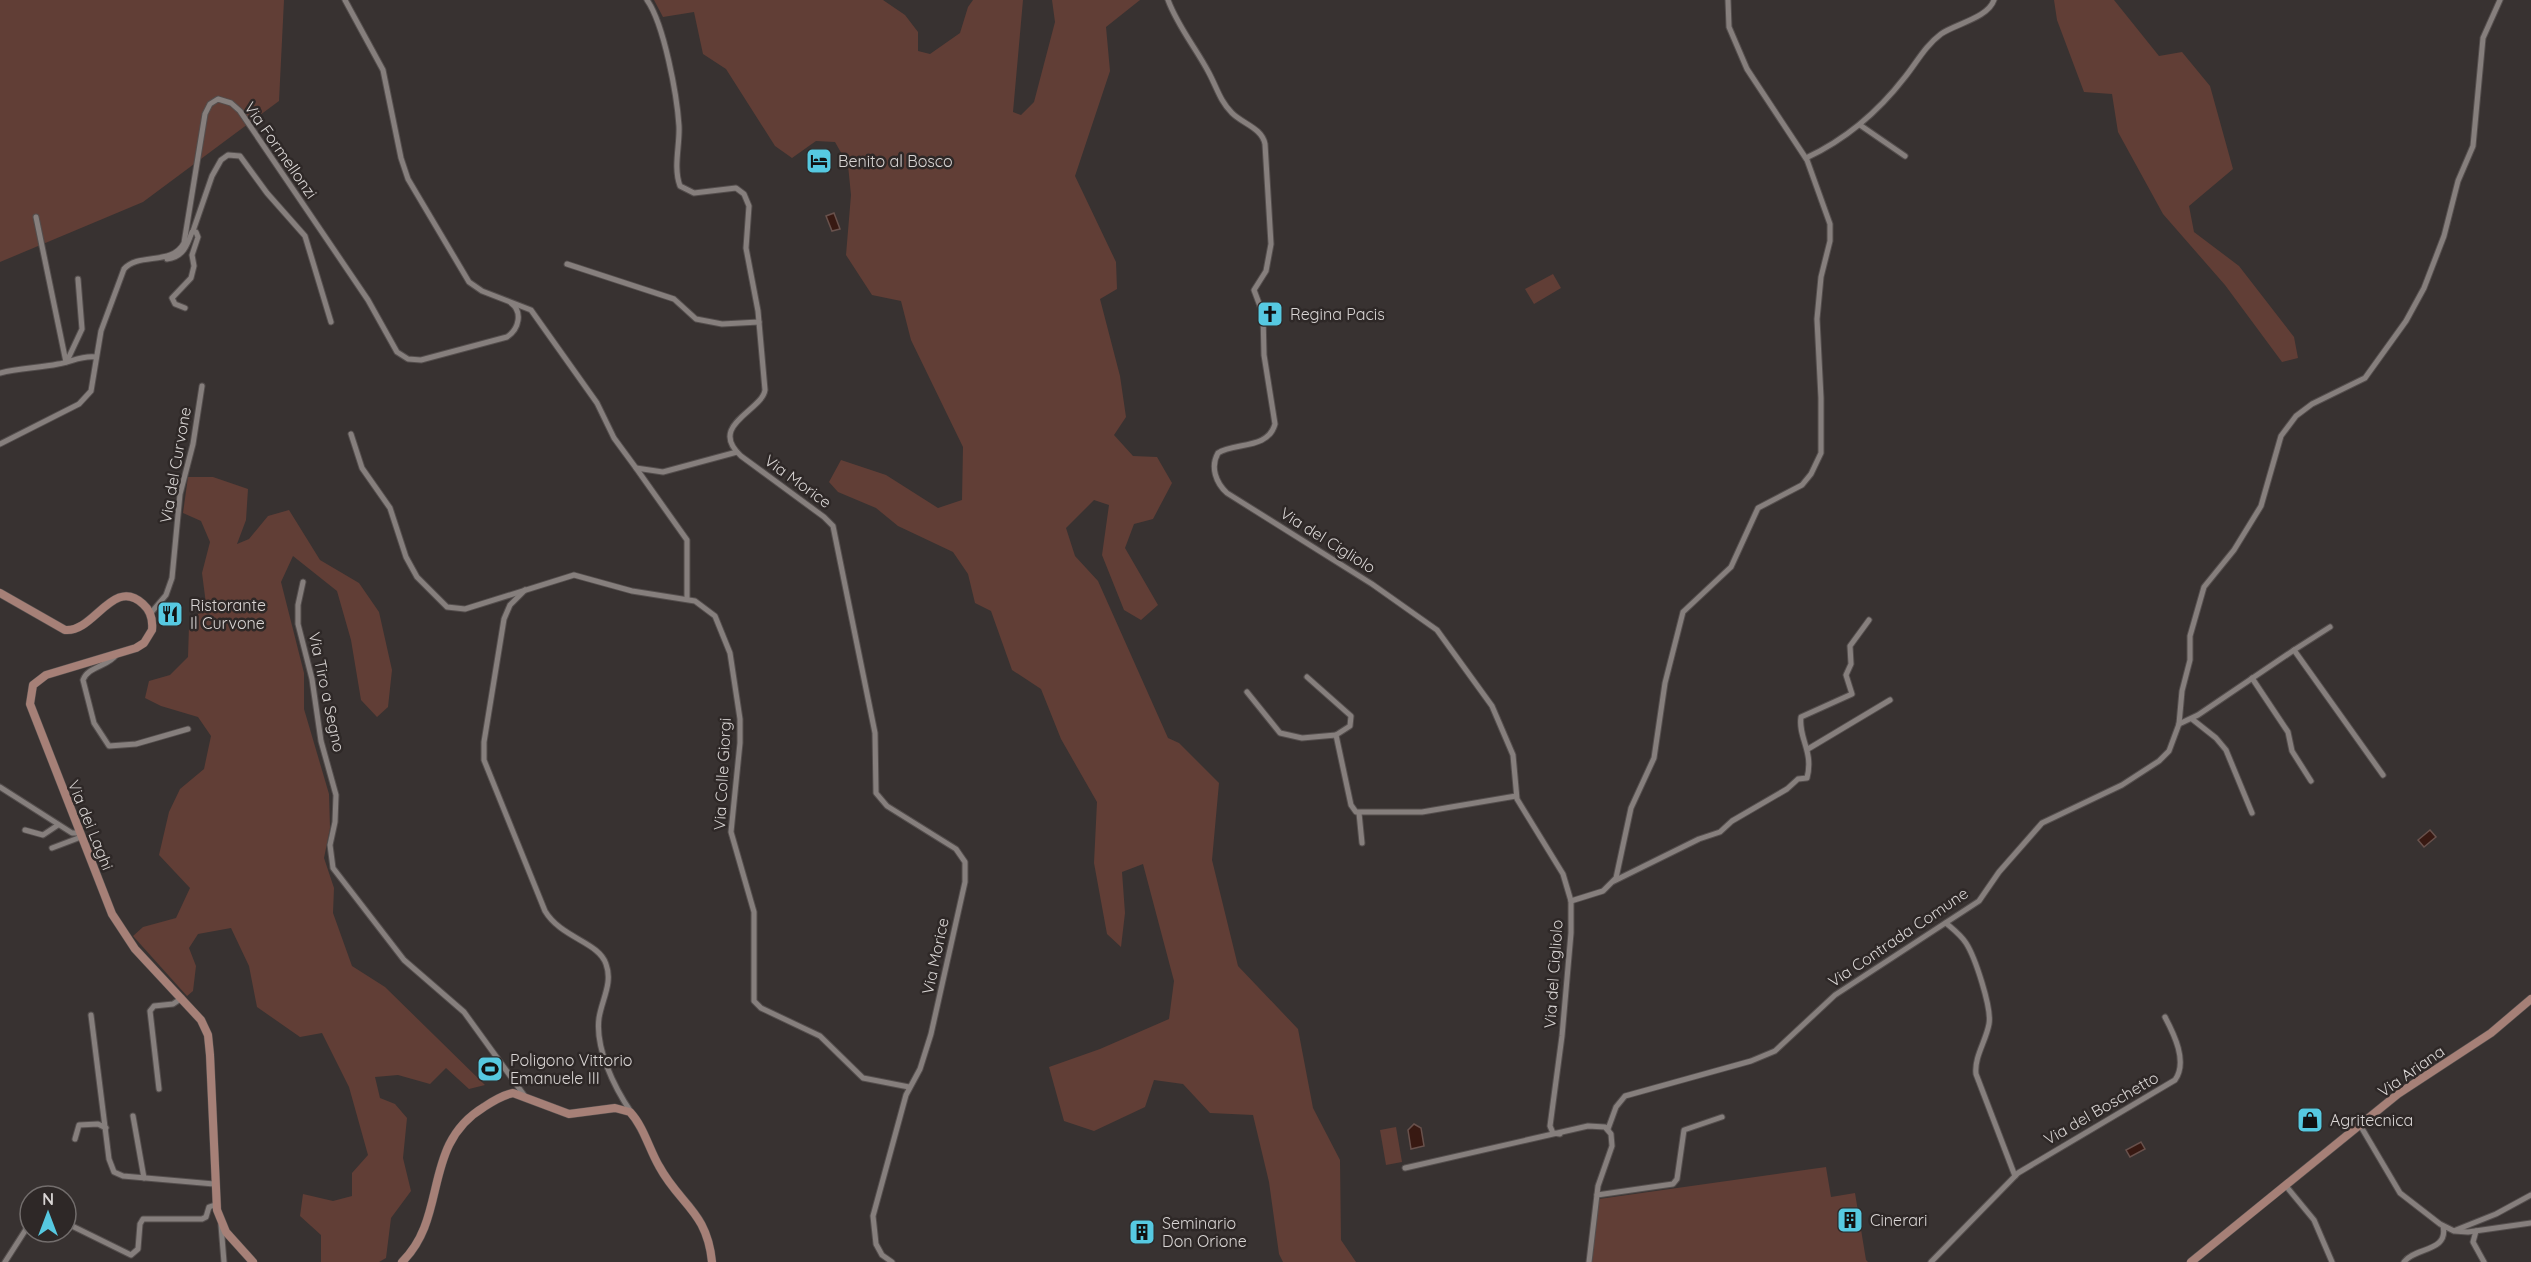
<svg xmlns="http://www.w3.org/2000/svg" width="2531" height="1262" font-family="Quicksand,sans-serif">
  <rect width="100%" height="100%" fill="#383231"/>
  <g fill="#613e36">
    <path d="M0,0H284L279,101L143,202L0,262Z"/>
    <path d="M654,0H883L905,15L918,32V51L930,54L960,33L968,7L973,0H1023L1013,112L1021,115L1034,102L1055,22L1052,0H1140L1106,27L1110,71L1075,176L1116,262L1117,289L1100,299L1120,376L1126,417L1114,435L1133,456L1157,457L1172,483L1153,519L1134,524L1125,548L1158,605L1141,620L1124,610L1102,555L1109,505L1094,500L1066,528L1075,556L1098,581L1168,738L1179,743L1219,783L1212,860L1238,966L1298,1029L1313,1108L1340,1160L1341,1240L1356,1262H1283L1279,1254L1269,1182L1253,1115L1210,1113L1183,1084L1154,1080L1145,1107L1094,1131L1064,1121L1049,1067L1100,1049L1169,1019L1174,981L1143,864L1122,872L1125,913L1121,947L1107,934L1094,863L1097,802L1061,739L1041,689L1012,670L991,611L975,603L968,574L953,552L898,526L876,508L838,492L829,482L841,460L886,475L938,508L962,500L963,447L911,340L901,301L872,295L846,255L851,195L848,165L835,142L816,141L792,158L775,146L726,69L703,54L694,12L663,17Z"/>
    <path d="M2054,0H2114L2159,56L2182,52L2210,86L2233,169L2189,206L2194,232L2239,266L2294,337L2298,358L2282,362L2225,285L2163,214L2118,132L2112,94L2084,92L2057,20Z"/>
    <path d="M1553,274L1561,288L1534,304L1525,289Z"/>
    <path d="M188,477H213L248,489L246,520L237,544L249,539L268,516L289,510L320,560L359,583L379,612L392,670L388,707L377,717L361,700L351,640L337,591L293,556L281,582L304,673V709L329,794L330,828L324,858L334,888L333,913L352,966L385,987L485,1085L469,1089L446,1068L430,1084L398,1075L375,1077L380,1098L395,1104L407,1118L403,1158L411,1191L391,1218L386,1258L379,1262H321V1235L300,1216L303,1194L333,1201L352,1196V1173L368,1155L349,1087L322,1033L300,1037L257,1007L249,966L231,928L198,934L189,948L196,966L193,991L187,996L133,936L143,927L176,918L190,888L159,855L169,812L180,789L204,769L211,736L198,717L161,706L145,698L149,681L170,675L188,657L189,626L206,604L202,573L210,542L201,521L183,513Z"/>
    <path d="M1396,1127L1402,1162L1386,1165L1380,1130Z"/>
    <path d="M1826,1167L1831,1197L1855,1193L1866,1260L1868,1262H1592L1599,1199Z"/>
  </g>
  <g fill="#381912" stroke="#68514c" stroke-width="1.5">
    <path d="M834,213L840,229L832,231L826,216Z"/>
    <path d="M2430,830L2436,837L2424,847L2418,840Z"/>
    <path d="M1414,1124L1421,1128L1424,1146L1411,1149L1408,1130Z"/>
    <path d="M2141,1142L2145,1149L2130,1157L2126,1150Z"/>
  </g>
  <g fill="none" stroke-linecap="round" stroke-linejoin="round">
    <g stroke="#544e4d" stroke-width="7">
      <g id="street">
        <path d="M345,0L383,70L401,158L408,179L469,282L482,291L531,310L597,403L614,438L636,468L663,472L737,452"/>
        <path d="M647,0C664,24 677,95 679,126C680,145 673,167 680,186L694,193L736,188L744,194L749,206L746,248L758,311L765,390C762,411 707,425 741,456L824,517L833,526L875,733L876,793L887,806L956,849L965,862V882L931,1034L920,1069L906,1095L873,1216L876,1244L882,1255L892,1262"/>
        <path d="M1168,0C1178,27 1196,48 1209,73C1217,88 1220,101 1232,113C1243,124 1262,128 1265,144L1271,244L1266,271L1254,290L1263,314L1264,355L1275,424C1268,450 1234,442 1218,453C1210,467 1216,483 1227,493L1372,584L1437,630L1492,706L1513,755L1517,799L1563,874L1571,901V933L1562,1036L1550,1126L1553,1133L1560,1134"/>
        <path d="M1860,125L1905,156"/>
        <path d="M1806,158C1847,139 1878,112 1905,77C1917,62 1925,46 1941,34C1955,24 1988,18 1994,0"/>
        <path d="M36,217L66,362"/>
        <path d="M193,231L212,176L221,160L228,155L240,156L267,193L305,236L331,322"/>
        <path d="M167,259C183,257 187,246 192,232H196L198,237L192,255L194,266L191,278L172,298L175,304L185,308"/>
        <path d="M567,264L674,299L696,319L722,324L759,322"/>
        <path d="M67,361L82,329L78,279"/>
        <path d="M0,373C19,368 39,368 58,364C71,362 82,355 96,357"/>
        <path d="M351,434L362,468L390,508L406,557L417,577L447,607L465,609L574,575L632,591L695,601L715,616L730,653L740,719V743L731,832L754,912V1001L761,1008L820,1036L863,1078L909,1087"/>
        <path d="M0,444L79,404L91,391L101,331L124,269C139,252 172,266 184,243L205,114L210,104L218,99L231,103L240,111L368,300L397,352L408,359L421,360L507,337C519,329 523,312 511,303"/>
        <path d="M636,468L687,540V599"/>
        <path d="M303,582L298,605V624L312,679L321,741L336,795L335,822L330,845L333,868L404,960L464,1012L524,1095"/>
        <path d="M525,590L510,605L504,619L484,742V760L545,911C561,938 599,942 606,964C613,983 602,999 599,1018C595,1048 614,1087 631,1112"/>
        <path d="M150,614L166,595L172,578L180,494L193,444L202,386"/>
        <path d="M2294,650L2330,627"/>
        <path d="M117,654C108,667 88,666 83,680L94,723L109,746L136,744L188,729"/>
        <path d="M1307,677L1351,716L1350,726L1336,735"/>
        <path d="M2252,678L2288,732L2292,751L2311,781"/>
        <path d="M1247,692L1280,733L1302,738L1336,735L1351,805L1356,812H1422L1516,796"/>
        <path d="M2192,719L2216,738L2226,750L2252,813"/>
        <path d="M2179,724L2198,715L2294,650L2383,775"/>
        <path d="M1808,749L1890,700"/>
        <path d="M0,787L72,833H79"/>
        <path d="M1359,813L1362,843"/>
        <path d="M25,830L43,835L58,825"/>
        <path d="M52,848L81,837"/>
        <path d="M1614,881L1699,839L1720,832L1732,821L1787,789L1798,779L1807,778C1814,751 1798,738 1801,717L1852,694L1846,675L1851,664L1850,646L1869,620"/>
        <path d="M1571,901L1603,891L1616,878L1631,808L1654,758L1665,683L1683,612L1731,567L1758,508L1802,485L1811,474L1821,453V398L1817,319L1821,277L1830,241V224L1807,160L1747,69L1729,27L1728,0"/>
        <path d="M1946,923C1953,929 1961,935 1966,943C1975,957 1992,1008 1989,1024C1986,1041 1974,1057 1976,1074L2015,1176"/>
        <path d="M91,1015L109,1159L114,1172L123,1176L214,1184"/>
        <path d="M159,1089L150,1011L154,1006L173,1004L182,998"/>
        <path d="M133,1116L144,1178"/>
        <path d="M2360,1125L2400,1193L2440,1224L2454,1231L2468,1232L2531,1223"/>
        <path d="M1608,1129L1616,1107L1625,1096L1751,1061L1775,1051L1835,995L1979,901L1999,872L2042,823L2122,785L2159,761L2169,751L2179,724L2182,691L2190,660V636L2204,587L2234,550L2261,506L2281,436L2296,416L2312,404L2365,378L2406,321L2424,288L2444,236L2458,181L2473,146L2483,38L2500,0"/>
        <path d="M75,1139L79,1125L98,1124L106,1128"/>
        <path d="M1405,1168L1588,1126L1605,1127L1611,1134L1612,1146L1598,1186L1589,1262"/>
        <path d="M2286,1186L2314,1220L2332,1262"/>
        <path d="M1597,1195L1673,1184L1677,1179L1684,1130L1722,1117"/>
        <path d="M66,1223L131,1255L138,1249L140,1224L143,1219H202L206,1217L209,1207L215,1205"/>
        <path d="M221,1225L224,1262"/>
        <path d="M2456,1230L2496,1214L2531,1195"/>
        <path d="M2476,1231L2473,1242L2484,1262"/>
        <path d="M5,1262L30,1223"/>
        <path d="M1931,1262L2018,1173L2175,1080C2188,1062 2174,1034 2165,1017"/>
        <path d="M2404,1262C2415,1247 2449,1252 2443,1226"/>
      </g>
    </g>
    <g stroke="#544e4d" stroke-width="9">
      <g id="secondary">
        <path d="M0,593L65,630C94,633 113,576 143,604C151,611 153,620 152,630L144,643L136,648L46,675L33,685L30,704L112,914L135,949L201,1020L208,1035L210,1055L217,1210L226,1232L253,1262"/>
        <path d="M402,1262C449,1216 421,1145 484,1107C493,1101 503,1095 513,1093L569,1114L615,1108L630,1112C644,1127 649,1149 659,1166C680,1205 707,1211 712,1262"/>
        <path d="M2191,1262L2398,1094L2491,1033L2531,999"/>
      </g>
    </g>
    <use href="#street" stroke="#867f7d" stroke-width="5"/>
    <use href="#secondary" stroke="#a68077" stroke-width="8"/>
  </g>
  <defs>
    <g id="hotel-square" transform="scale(1.35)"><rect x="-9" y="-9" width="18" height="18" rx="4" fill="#56c9e1" stroke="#2e2827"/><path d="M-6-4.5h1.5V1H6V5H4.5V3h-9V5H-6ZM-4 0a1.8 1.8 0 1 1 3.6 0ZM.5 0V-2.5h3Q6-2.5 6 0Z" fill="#111"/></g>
    <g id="church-square" transform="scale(1.35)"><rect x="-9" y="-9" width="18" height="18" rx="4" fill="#56c9e1" stroke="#2e2827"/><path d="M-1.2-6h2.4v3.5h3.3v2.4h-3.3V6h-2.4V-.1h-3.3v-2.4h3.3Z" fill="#111"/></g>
    <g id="restaurant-square" transform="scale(1.35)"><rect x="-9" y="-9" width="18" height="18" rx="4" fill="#56c9e1" stroke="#2e2827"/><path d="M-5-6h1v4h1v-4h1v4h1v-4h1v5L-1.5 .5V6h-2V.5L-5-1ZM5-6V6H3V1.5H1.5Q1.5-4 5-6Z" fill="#111"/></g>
    <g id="stadium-square" transform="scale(1.35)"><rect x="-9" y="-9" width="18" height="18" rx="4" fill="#56c9e1" stroke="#2e2827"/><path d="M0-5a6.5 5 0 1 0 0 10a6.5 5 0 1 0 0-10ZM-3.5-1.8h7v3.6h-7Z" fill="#111"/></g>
    <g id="shop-square" transform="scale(1.35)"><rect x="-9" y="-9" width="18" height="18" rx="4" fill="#56c9e1" stroke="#2e2827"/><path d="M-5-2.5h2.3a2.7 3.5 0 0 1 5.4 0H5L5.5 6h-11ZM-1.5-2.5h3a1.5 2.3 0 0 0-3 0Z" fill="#111"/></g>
    <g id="building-square" transform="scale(1.35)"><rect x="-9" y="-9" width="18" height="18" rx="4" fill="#56c9e1" stroke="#2e2827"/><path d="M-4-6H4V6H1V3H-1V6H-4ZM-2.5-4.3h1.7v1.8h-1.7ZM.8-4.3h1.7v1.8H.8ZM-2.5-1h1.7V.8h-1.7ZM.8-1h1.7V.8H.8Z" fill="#111"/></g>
  </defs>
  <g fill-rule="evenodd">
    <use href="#hotel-square" x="819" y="161"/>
    <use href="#church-square" x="1270" y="314"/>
    <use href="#restaurant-square" x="170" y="614"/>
    <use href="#stadium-square" x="490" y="1069"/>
    <use href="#shop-square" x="2310" y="1120"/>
    <use href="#building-square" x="1850" y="1220"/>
    <use href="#building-square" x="1142" y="1232"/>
  </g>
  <g text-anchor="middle" stroke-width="5" stroke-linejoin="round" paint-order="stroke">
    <g font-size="16" fill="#d9d5d4" stroke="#2e2827">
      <text transform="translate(281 150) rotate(55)" y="6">Via Formellonzi</text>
      <text transform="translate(175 465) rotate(-80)" y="6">Via del Curvone</text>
      <text transform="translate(798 481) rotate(36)" y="6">Via Morice</text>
      <text transform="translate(1328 540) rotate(32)" y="6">Via del Cigliolo</text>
      <text transform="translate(327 692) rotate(78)" y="6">Via Tiro a Segno</text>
      <text transform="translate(722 774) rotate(-87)" y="6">Via Colle Giorgi</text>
      <text transform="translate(91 825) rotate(68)" y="6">Via dei Laghi</text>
      <text transform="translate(1898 937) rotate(-34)" y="6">Via Contrada Comune</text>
      <text transform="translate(935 956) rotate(-78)" y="6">Via Morice</text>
      <text transform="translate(1553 974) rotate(-86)" y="6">Via del Cigliolo</text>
      <text transform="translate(2411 1071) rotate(-35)" y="6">Via Ariana</text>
      <text transform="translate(2101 1108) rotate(-30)" y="6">Via del Boschetto</text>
    </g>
    <g font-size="16" fill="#d9d5d4" stroke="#2e2827" text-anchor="start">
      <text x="838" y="167">Benito al Bosco</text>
      <text x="1290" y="320">Regina Pacis</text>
      <text x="190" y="611">Ristorante<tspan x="190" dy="18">Il Curvone</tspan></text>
      <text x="510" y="1066">Poligono Vittorio<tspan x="510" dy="18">Emanuele III</tspan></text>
      <text x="2330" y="1126">Agritecnica</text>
      <text x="1870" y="1226">Cinerari</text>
      <text x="1162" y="1229">Seminario<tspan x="1162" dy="18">Don Orione</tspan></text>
    </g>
  </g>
  <g transform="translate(48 1214)"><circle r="28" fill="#2e2827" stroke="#726d6c" stroke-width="1.5"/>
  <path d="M0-4.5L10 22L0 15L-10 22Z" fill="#56c9e1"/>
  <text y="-9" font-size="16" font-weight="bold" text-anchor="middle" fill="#d9d5d4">N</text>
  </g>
</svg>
